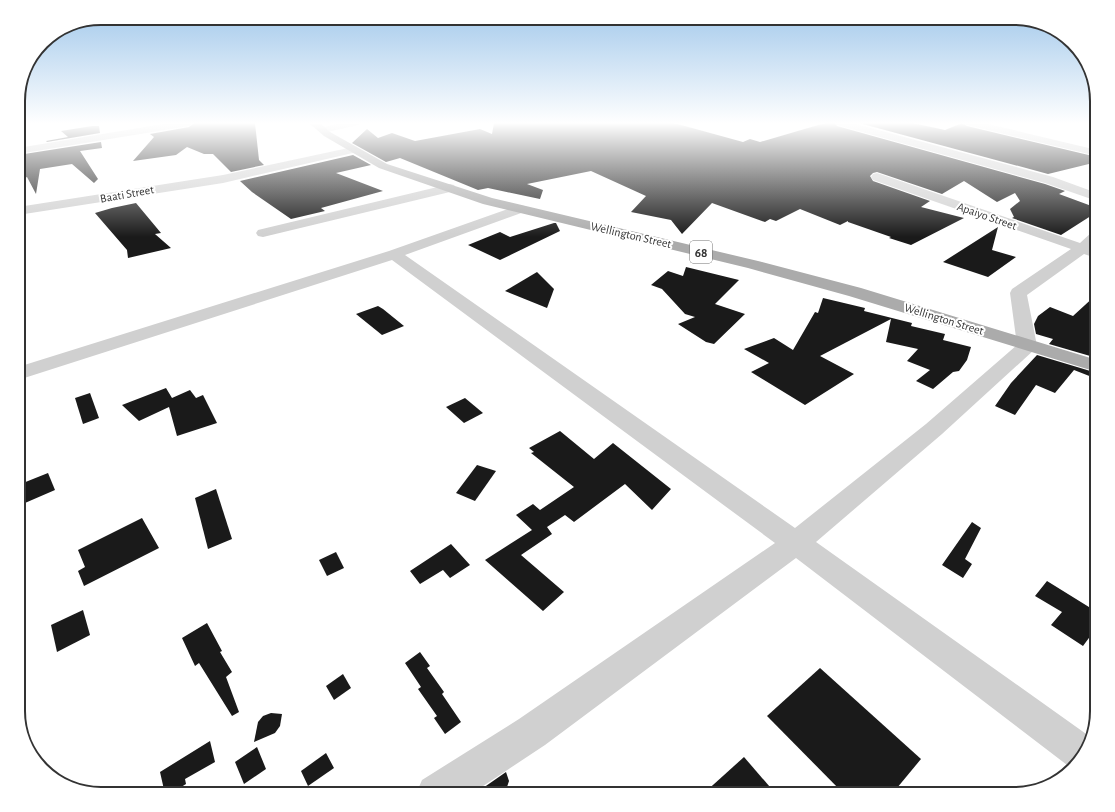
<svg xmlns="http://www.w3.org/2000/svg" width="1115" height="812" font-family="'Alegreya Sans',sans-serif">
  <rect width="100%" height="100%" fill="#fff"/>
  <g fill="#1a1a1a">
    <path d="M194,123H255L259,160L264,165L231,172L213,154H204L187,147L176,155L133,161L154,137L150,134L189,127Z"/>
    <path d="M494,123H674L743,142L750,139L760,142L825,123H835L837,126L1045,184L1065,191L1059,194L1097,208V212L1061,235L1012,218L1014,217L1010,209L1020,201L1015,193L997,202L964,181L942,194L877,172L873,173L870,176L873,181L930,201L921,207L964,218L911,245L889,238L891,237L848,222V221L840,225L800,209L776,221L770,219L765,222L712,203L682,234L671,220L631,212L646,196L591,171L527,184L543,190L540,199L488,188L478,190L400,158L386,162L352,143L367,129L378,138L392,133L415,141L480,129L492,134Z"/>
    <path d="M859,123H913L945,130L962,123L967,126L1097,157V162L1048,174Z"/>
    <path d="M92,126H99L100,133L47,142L46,141L68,137L61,131Z"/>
    <path d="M101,142L102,148L80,151L98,179L94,183L72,164L40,169L36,194L27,177L18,181V155Z"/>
    <path d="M353,155L371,165L336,173L383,191L321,208L325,211L291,219L252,192L240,181Z"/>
    <path d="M136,203L161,233L155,234L171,248L128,258L127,250L95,213L112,208Z"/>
    <path d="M554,223H556L560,231L500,260L468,245L500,232L510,237Z"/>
    <path d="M998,227L992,250L1016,257L988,277L943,262Z"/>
    <path d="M686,267L739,280L715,304L745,314L714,344L706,342L678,324L695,317L685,314L662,289L651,285L668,271L683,276Z"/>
    <path d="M537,272L554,289L547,308L505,291Z"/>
    <path d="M1097,294V358L1049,344L1053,339L1036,334L1034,324L1038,316L1050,307L1073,316Z"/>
    <path d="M823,298L865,308L864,311L912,323L911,326L945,334L943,340L971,347L967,360L959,371L953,372L933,389L916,381L930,370L907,361L918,349L886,342L891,319L820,356L854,374L805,405L751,372L769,363L744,349L774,338L793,350L815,312L818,313Z"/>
    <path d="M378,306L383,309L404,326L382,335L356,314Z"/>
    <path d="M1037,355L1097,373V379L1074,370L1055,393L1036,385L1015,415L995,406L1011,383Z"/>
    <path d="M166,388L172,398L190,390L196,398L203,395L217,423L177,436L169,407L139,421L122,405Z"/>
    <path d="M90,393L99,418L83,424L75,398Z"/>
    <path d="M465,398L483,413L464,423L446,407Z"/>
    <path d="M560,431L594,459L613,443L671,489L652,510L625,484L574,522L565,515L547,527L552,534L521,555L564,592L543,611L485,560L532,530L516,515L533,504L540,510L574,487L531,453L534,452L529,448Z"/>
    <path d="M477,465L496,471L475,501L456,493Z"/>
    <path d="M48,473L55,490L18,506V485Z"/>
    <path d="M216,489L232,539L208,549L195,498Z"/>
    <path d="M142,518L159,548L84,586L78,571L85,567L78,550Z"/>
    <path d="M972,522L981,528L965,559L972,564L963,578L942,565Z"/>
    <path d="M451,544L470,565L450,578L443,570L420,584L410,571Z"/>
    <path d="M336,552L344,568L327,576L319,560Z"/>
    <path d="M1047,581L1097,612V627L1083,646L1051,625L1062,612L1035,596Z"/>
    <path d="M83,610L90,635L57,652L51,625Z"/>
    <path d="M207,623L222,651L220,652L232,672L226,677L239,712L232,716L199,663L195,666L182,638Z"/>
    <path d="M420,652L430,666L427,668L444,692L442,694L461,722L445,734L434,718L437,716L418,689L421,687L405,663Z"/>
    <path d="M820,668L921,759L892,794H844L767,716Z"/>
    <path d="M343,674L351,688L334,700L326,686Z"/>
    <path d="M271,713L282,714L280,726L275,733L254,742L258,722L263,716Z"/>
    <path d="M210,741L215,762L185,779L186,784L170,794H165L160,772Z"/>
    <path d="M257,747L266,769L244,784L235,762Z"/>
    <path d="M326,753L334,768L308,786L301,771Z"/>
    <path d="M744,757L776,794H703Z"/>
    <path d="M506,772L509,781L506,790L502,794H484L483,788Z"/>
  </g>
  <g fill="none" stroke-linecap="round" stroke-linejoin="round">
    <g fill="#d0d0d0" fill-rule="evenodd">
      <path d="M169,123H193L189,126L18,154V148Z"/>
      <path d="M340,123H359L358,125L323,133L318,130L320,128Z"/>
      <path d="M836,123H852L1053,177L1097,193V201L1045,183L837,125Z"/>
      <path d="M966,123H984L1097,150V156L967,125Z"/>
      <path d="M353,147L357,148L358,150L357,152L223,183L18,215V207L223,175Z"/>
      <path d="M877,173L1080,243L1092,232L1097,231V243L1093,247L1097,248V256L1093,257L1084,254L1027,295L1037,346L1034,350L942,434L816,542L1089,736L1080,761L1071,768L796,558L545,745L471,794H416L422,780L519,719L775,543L392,260L18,380V367L389,251L519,205L524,206L526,209L524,212L405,255L795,528L926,424L1017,345L1010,293L1012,289L1071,249L873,180L871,177L873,174Z"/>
      <path d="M450,184L454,185L456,188L454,191L263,237L258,236L256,233L258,230Z"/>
    </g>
    <path fill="#ababab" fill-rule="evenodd" d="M309,123H320L330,132L387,164L492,198L758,261L861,288L1097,360V372L849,296L748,268L483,204L379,168L324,136Z"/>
  </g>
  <linearGradient id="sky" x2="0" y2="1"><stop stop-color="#9ec6ea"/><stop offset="0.52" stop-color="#fff"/><stop offset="1" stop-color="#fff" stop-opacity="0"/></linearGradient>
  <rect width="1115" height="237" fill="url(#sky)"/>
  <g text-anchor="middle" stroke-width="4" stroke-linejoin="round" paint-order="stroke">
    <g font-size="12" fill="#333" stroke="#fff">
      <text transform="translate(127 194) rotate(-10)" y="4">Baati Street</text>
      <text transform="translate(987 216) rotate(19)" y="4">Apaiyo Street</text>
      <text transform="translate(631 235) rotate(13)" y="4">Wellington Street</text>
      <text transform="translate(944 319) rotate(17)" y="4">Wellington Street</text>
    </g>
    <rect fill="#fff" stroke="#707070" stroke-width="1" x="690" y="241" width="22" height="22" rx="3"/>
    <g font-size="13" font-weight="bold" fill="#333">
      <text x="701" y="257">68</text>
    </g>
  </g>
  <path d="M0 0H1115V812H0ZM101 25H1014A76 76 0 0 1 1090 101V711A76 76 0 0 1 1014 787H101A76 76 0 0 1 25 711V101A76 76 0 0 1 101 25Z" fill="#fff" fill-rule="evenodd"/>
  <path fill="none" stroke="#333" stroke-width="2" d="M101 25H1014A76 76 0 0 1 1090 101V711A76 76 0 0 1 1014 787H101A76 76 0 0 1 25 711V101A76 76 0 0 1 101 25Z"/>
</svg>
